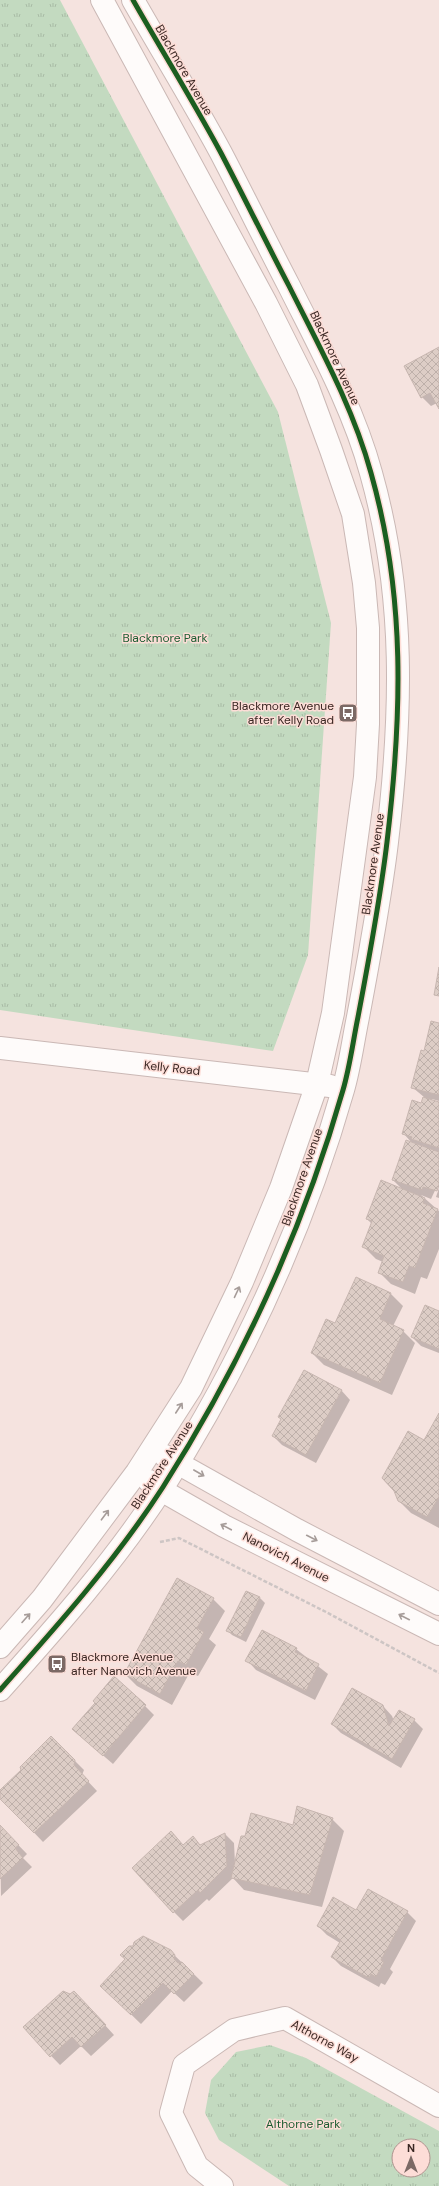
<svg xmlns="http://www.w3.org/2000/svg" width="439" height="2186" font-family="'DM Sans',sans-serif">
  <defs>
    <pattern id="park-tufts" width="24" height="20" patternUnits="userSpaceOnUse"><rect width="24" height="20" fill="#c3dac0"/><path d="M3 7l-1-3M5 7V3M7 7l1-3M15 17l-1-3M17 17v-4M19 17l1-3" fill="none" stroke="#a8bba5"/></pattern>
    <pattern id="building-cross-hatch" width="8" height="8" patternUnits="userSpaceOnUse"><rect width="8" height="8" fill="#ddcdc6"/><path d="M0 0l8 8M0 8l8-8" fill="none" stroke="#beb0aa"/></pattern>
  </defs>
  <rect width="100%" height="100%" fill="#f5e3df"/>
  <g fill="url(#park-tufts)" fill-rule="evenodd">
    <path d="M0,0H60L278,412L331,623L308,955L273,1051L0,1010Z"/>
    <path d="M270,2045L306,2058L439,2131V2186H289L219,2140L205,2113L211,2080L236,2052ZM399,2146H423V2170H399Z"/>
  </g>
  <g fill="#0003">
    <path d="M439,348V407L437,403L431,406L422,397Z"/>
    <path d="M439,1024V1101L432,1099L431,1101L439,1103V1182L431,1199L421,1195L439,1211V1249L427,1279L421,1277L415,1294L391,1284L379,1272L383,1262L376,1259L364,1247L372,1224L367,1219L404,1191L393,1180L413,1144L403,1133L422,1104L424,1097L412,1087L425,1053Z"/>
    <path d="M439,1188V1198L436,1197Z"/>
    <path d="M391,1294L403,1306L393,1326L403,1331L415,1343L392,1395L324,1365L312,1353L336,1325Z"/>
    <path d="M439,1312V1353L421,1346L412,1337Z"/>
    <path d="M341,1390L350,1400L316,1463L282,1445L273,1436Z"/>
    <path d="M439,1415V1528L411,1513L399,1501L424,1441Z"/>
    <path d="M246,1592L260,1598L265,1603L246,1642L232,1635L227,1630Z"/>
    <path d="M213,1599L225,1611L209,1639L216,1645L198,1676L190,1672L172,1705L137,1686L125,1674Z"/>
    <path d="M296,1649L328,1674L315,1700L256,1670L247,1660Z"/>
    <path d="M145,1706L154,1715L113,1764L83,1738Z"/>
    <path d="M383,1706L392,1716L394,1721L414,1720L423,1729L401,1768L341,1733L332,1724Z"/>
    <path d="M51,1737L84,1770L82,1775L97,1791L43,1842L0,1797V1792L23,1770Z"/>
    <path d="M332,1819L344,1831L322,1907L244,1890L233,1878L209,1901L207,1899L183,1921L174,1912L171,1833L184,1846L193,1838L201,1846L225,1834L234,1843L235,1863L294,1826Z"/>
    <path d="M0,1826L27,1854L23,1858L32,1867L1,1896Z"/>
    <path d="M368,1891L407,1912L416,1921L390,1969L393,1972L385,1985L381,1983L379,1987L341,1966L332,1957L340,1943L327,1935L318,1926L357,1911Z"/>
    <path d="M170,1951L203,1983L184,2002L172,1991L141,2024L111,1995Z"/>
    <path d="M83,2001L114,2035L91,2056L81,2046L60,2065L24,2028Z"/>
  </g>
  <g fill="url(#building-cross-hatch)" stroke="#c7b6b0">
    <path d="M439,347V409L430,393L421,398L404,366Z"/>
    <path d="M439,967V996L434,995Z"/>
    <path d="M431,1021L439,1023V1095L411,1088L421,1050L424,1051Z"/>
    <path d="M423,1097L439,1102V1148L411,1139L412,1137L402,1134L412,1100L421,1103Z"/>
    <path d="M406,1140L439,1152V1185L437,1191L423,1187L422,1190L392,1180Z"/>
    <path d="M381,1180L425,1198L423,1203L438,1209L415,1268L409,1266L403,1282L378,1273L384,1256L362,1247L372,1221L366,1219Z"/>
    <path d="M356,1277L391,1293L380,1319L404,1330L380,1383L311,1353L326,1319L335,1323Z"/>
    <path d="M425,1305L439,1311V1349L411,1337Z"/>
    <path d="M304,1370L342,1390L306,1455L272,1436L281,1419L278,1417Z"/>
    <path d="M439,1413V1497L427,1517L398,1501L394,1491L382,1478L408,1431L424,1440Z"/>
    <path d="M177,1578L214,1598L197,1628L204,1632L186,1665L178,1661L160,1694L124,1674Z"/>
    <path d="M246,1591L260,1597L241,1637L226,1631Z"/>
    <path d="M262,1630L297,1648L295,1652L319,1664L306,1691L245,1661Z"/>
    <path d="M114,1676L146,1705L103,1756L72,1729L95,1703L93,1701Z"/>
    <path d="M352,1688L383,1705L389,1726L399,1710L415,1719L392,1759L331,1724Z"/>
    <path d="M51,1736L75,1760L74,1765L89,1781L34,1833L0,1799V1790L21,1770L20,1767Z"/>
    <path d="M297,1806L333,1818L310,1895L231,1878L241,1836H245L251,1813L293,1825Z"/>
    <path d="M0,1825L19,1845L15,1848L23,1858L0,1879Z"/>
    <path d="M171,1831L183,1845L193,1836L200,1845L225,1833L227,1866L200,1893L198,1890L173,1913L132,1868Z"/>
    <path d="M368,1889L408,1911L381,1960L384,1962L376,1977L371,1974L369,1978L331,1957L341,1940L317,1926L333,1897L356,1910Z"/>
    <path d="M143,1936L171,1950L175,1955L174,1959L178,1963L182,1962L194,1974L174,1994L163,1983L131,2015L100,1986L125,1959L120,1955L129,1946H133L134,1942Z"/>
    <path d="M63,1991L70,1994L74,1991L106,2025L81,2047L72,2037L50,2057L23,2027Z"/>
  </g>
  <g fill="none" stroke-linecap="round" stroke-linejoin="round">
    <g stroke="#cab8b5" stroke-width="24">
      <g id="minor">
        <path d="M0,1048L330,1086"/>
        <path d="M165,1456L297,1530L439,1604"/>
        <path d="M149,1481L161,1490L224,1526L439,1634"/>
        <path d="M0,1647L42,1599L137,1472L191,1388L242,1282L281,1188L317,1084L333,1013L365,777L368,724V628L364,583L353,514L331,450L307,385L266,303L102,0"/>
        <path d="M0,1690C58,1625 116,1560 163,1487C241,1364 303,1230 343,1090C350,1066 353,1041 358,1017C369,959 380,901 387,842C402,716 406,597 371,473C353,407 319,346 289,286C266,242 244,197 221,153C193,101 162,51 133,0"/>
        <path d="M222,2186L197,2166L171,2113L184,2065L234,2030L285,2018L439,2106"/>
      </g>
    </g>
    <path stroke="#cdc5c4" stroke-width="2.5" stroke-dasharray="4 2" stroke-linecap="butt" d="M160,1542L179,1538L326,1612L439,1673"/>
    <use href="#minor" stroke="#fefbfa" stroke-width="22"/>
    <g stroke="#fdddd7" stroke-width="8">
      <path id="cycleway" d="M0,1690C58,1625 116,1560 163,1487C241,1364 303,1230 343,1090C350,1066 353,1041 358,1017C369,959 380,901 387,842C402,716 406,597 371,473C353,407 319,346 289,286C266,242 244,197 221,153C193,101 162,51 133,0"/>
    </g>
    <use href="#cycleway" stroke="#1b5e20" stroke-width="5"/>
  </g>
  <defs><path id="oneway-shaft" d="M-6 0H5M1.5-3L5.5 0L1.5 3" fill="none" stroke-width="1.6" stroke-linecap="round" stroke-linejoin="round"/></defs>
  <g stroke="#a69c99">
    <use href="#oneway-shaft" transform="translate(237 1292) rotate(-65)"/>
    <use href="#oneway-shaft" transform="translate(179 1408) rotate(-57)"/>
    <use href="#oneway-shaft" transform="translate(199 1473) rotate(30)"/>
    <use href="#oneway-shaft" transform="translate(105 1515) rotate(-53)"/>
    <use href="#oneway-shaft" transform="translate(226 1527) rotate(-152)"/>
    <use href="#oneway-shaft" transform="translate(312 1538) rotate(27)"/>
    <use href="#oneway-shaft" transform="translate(404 1617) rotate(-153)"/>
    <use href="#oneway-shaft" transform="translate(26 1618) rotate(-48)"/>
  </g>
  <defs>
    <g id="bus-square" transform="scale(1)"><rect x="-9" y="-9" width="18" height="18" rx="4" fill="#7b6965" stroke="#fdddd7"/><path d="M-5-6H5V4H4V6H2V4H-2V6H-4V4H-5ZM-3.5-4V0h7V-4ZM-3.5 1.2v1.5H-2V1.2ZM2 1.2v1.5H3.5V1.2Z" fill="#fff"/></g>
  </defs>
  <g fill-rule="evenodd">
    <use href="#bus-square" x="348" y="713"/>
    <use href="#bus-square" x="57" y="1664"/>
  </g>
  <g text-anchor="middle" stroke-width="3" stroke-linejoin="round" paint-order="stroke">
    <g font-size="12" fill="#3a2723" stroke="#fdddd7">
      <text transform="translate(184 70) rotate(60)" y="4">Blackmore Avenue</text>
      <text transform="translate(335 358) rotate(65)" y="4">Blackmore Avenue</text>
      <text transform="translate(373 864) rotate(-82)" y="4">Blackmore Avenue</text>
      <text transform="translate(172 1068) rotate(6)" y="4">Kelly Road</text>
      <text transform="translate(302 1177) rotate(-71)" y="4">Blackmore Avenue</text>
      <text transform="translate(162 1465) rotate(-57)" y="4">Blackmore Avenue</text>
      <text transform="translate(286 1557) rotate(27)" y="4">Nanovich Avenue</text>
      <text transform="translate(325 2041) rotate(29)" y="4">Althorne Way</text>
    </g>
    <g font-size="12" fill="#1a5c30" stroke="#fdddd7">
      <text x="165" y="642">Blackmore Park</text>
      <text x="303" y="2128">Althorne Park</text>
    </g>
    <g font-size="12" fill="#3a2723" stroke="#fdddd7" text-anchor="end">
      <text x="334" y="710">Blackmore Avenue<tspan x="334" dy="14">after Kelly Road</tspan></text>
      <text x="71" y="1661" text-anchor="start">Blackmore Avenue<tspan x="71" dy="14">after Nanovich Avenue</tspan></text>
    </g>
  </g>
  <g transform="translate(411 2158)"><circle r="19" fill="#fdddd7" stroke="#af948f"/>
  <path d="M0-3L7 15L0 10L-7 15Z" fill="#7b6965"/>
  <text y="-6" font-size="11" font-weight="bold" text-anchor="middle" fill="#3a2723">N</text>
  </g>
</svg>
